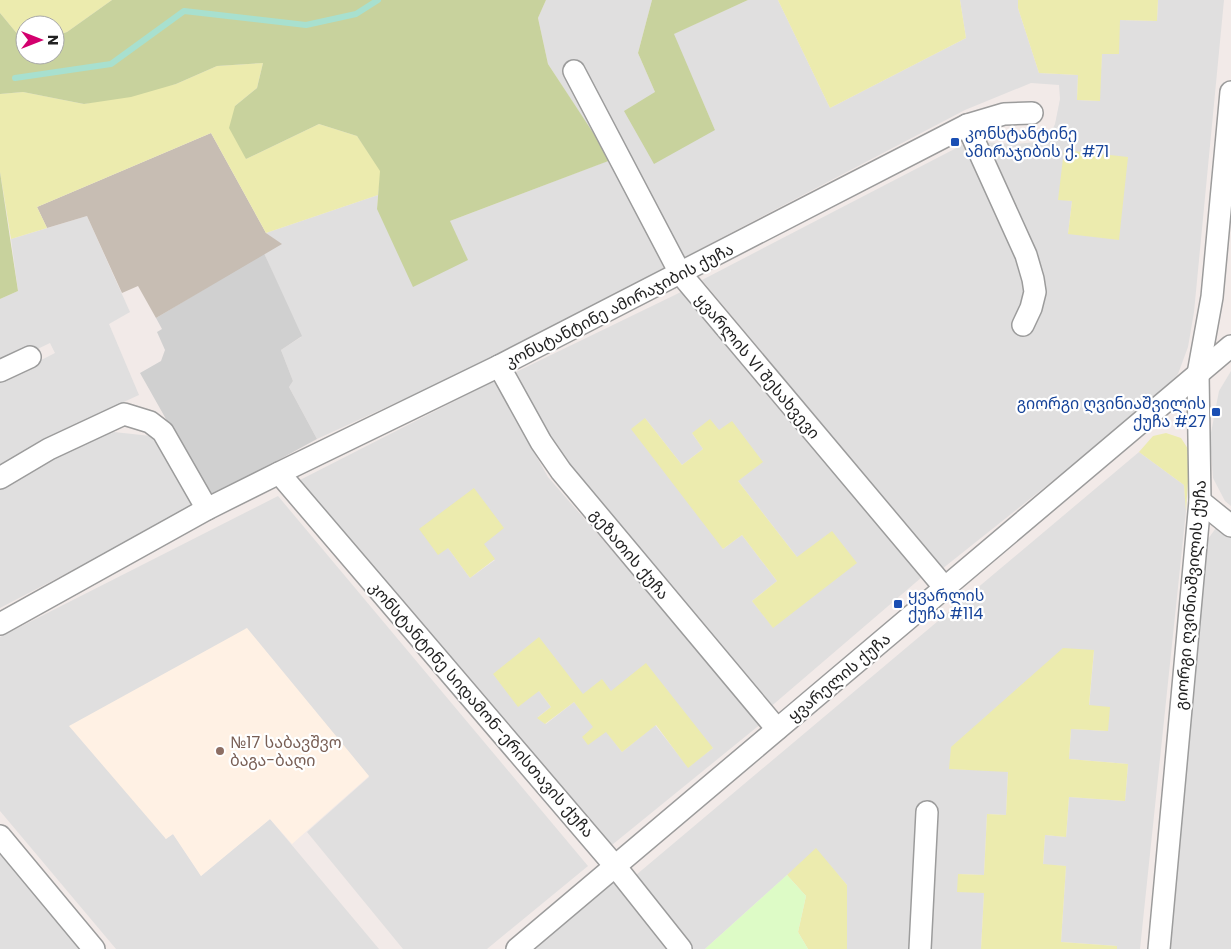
<svg xmlns="http://www.w3.org/2000/svg" width="1231" height="949" font-family="Poppins,'Noto Sans Georgian',sans-serif">
  <rect width="100%" height="100%" fill="#f2eae8"/>
  <g fill="#e0dfdf" fill-rule="evenodd">
    <path d="M546,0H652L638,53L655,92L715,130L673,34L748,0H778L830,108L966,38L960,0H1018V8L1039,73L1078,75L1077,100L1099,101L1102,54L1120,20L1157,21L1158,0H1224L1194,312L1188,347L1178,374L1158,397L942,569L702,280L966,143L1038,298L980,142L1015,144L1047,141L1055,124L1060,99L1059,85L1031,83L965,110L487,361L317,439L289,387L293,381L281,350L301,337L264,253L281,244L266,233L378,195L377,209L450,221L610,160L548,64L538,18ZM1128,158L1068,234L1072,201L1058,199Z"/>
    <path d="M87,216L130,312L109,324L139,395L56,433L64,450L96,436L114,432L160,437L196,506L0,608V381L55,353L50,343L0,367V299L18,291L11,239Z"/>
    <path d="M681,292L922,577L768,709L576,476L546,434L516,372ZM645,418L682,465L703,449L692,433L719,431L738,481L797,557L773,627L752,601L777,581L742,535L723,549Z"/>
    <path d="M1231,371V506L1225,501L1213,478L1210,438L1219,391Z"/>
    <path d="M494,381L548,477L762,723L607,849L298,481ZM448,548L495,560L470,578ZM539,691L583,694L611,691L713,748L688,767L655,725L622,752L606,731L594,727L574,702L546,724L538,717L551,707Z"/>
    <path d="M1139,452L1184,485L1186,511L1140,949H1117V946L1061,942L1066,866L1043,865L1045,835L1066,837L1069,797L1125,801L1128,764L1069,759L1071,729L1107,731L1089,706L1094,651L950,769L1008,771L1006,815L987,814L984,875L958,874L984,893L981,949H847V885L816,849L705,949H693L636,875Z"/>
    <path d="M278,496L588,866L487,949H403L307,832L369,777L246,628L165,839L173,834L201,876L270,819L379,949H116L0,811V637Z"/>
    <path d="M1216,528L1227,530L1231,533V949H1168L1208,539Z"/>
    <path d="M0,846L89,949H0Z"/>
    <path d="M613,880L669,949H533Z"/>
  </g>
  <path fill="#fff1e4" d="M247,628L369,776L292,844L270,819L201,876L173,834L166,839L69,726Z"/>
  <path fill="#d0d0d0" d="M264,253L302,336L281,350L293,381L289,387L317,439L210,497L140,373L161,361L165,350L157,332L162,329L156,318Z"/>
  <path fill="#c7bdb3" d="M211,133L266,233L282,244L156,318L138,286L122,293L87,216L47,228L37,207Z"/>
  <g fill="#ecebae">
    <path d="M0,0H112L67,32L55,36V25H25V41L19,36L0,13Z"/>
    <path d="M778,0H960L966,38L830,108Z"/>
    <path d="M1018,0H1158L1157,21L1120,20L1119,54H1102L1100,101L1077,100L1078,75L1039,73L1018,8Z"/>
    <path d="M263,63L257,88L235,106L246,159L319,124L357,136L381,171L378,195L266,233L211,133L37,207L47,228L11,239L0,172V94L23,92L84,104L176,84L217,66Z"/>
    <path d="M1064,150L1128,157L1119,240L1068,234L1072,201L1058,200Z"/>
    <path d="M645,418L682,465L703,449L692,433L710,419L719,430L732,421L763,462L738,481L797,557L832,531L857,563L773,628L752,601L777,581L742,535L723,549L631,429Z"/>
    <path d="M1166,433L1181,438L1190,452L1186,511L1184,485L1139,452L1153,436Z"/>
    <path d="M474,488L504,528L484,544L495,559L470,578L448,548L438,555L419,529Z"/>
    <path d="M539,637L583,694L602,679L611,691L646,663L713,748L688,768L656,725L622,752L606,732L588,745L582,737L593,727L574,702L545,724L537,718L551,707L539,691L518,707L493,674Z"/>
    <path d="M1063,648L1094,650L1089,705L1110,707L1108,731L1071,729L1069,759L1128,764L1125,801L1069,797L1066,837L1045,835L1043,864L1066,866L1061,942L1117,946V949H981L984,893L957,892L958,874L984,875L987,814L1006,815L1008,772L949,769L951,747Z"/>
    <path d="M816,848L847,885V949H808L798,932L806,896L787,875Z"/>
  </g>
  <g fill="#c8d29d">
    <path d="M112,0H546L538,18L548,64L611,160L450,221L468,260L413,287L377,209L380,171L357,136L319,124L246,159L229,128L235,106L257,88L263,63L217,66L176,84L131,97L84,104L23,92L0,94V13L19,36L25,41V55H55V36L67,32Z"/>
    <path d="M652,0H748L674,34L715,130L654,164L624,111L655,92L638,53Z"/>
    <path d="M0,172L18,291L0,299Z"/>
  </g>
  <path fill="#ddfbc6" d="M787,875L806,896L798,932L808,949H705Z"/>
  <g fill="none" stroke-linecap="round" stroke-linejoin="round">
    <path stroke="#a8e0cf" stroke-width="6" d="M15,78L111,64L184,11L306,25L356,14L378,0"/>
    <g stroke="#9c9c9c" stroke-width="24">
      <g id="street">
        <path d="M574,71L680,273L945,588"/>
        <path d="M967,125L1026,255L1033,279L1035,292L1031,308L1023,325"/>
        <path d="M499,366L541,442L561,471L777,729"/>
        <path d="M0,371L30,357"/>
        <path d="M279,473L615,866L681,949"/>
        <path d="M0,478L49,449L124,414L150,422L163,432L207,509"/>
        <path d="M1200,501L1231,526"/>
        <path d="M0,624L207,509L279,473L499,366L967,125L1004,114L1032,113"/>
        <path d="M0,836L94,949"/>
        <path d="M517,949L1231,346"/>
        <path d="M920,949L927,812"/>
        <path d="M1159,949L1200,501L1198,374L1212,297L1231,92"/>
      </g>
    </g>
    <use href="#street" stroke="#fff" stroke-width="21"/>
  </g>
  <g fill="#1a4fb4" stroke="#fff" stroke-width="2">
    <rect x="950" y="137" width="10" height="10" rx="2.5"/>
    <rect x="1211" y="407" width="10" height="10" rx="2.5"/>
    <rect x="893" y="599" width="10" height="10" rx="2.5"/>
  </g>
  <circle fill="#8d6e63" stroke="#fff" stroke-width="2" cx="220" cy="751" r="5"/>
  <g text-anchor="middle" stroke-width="4.5" stroke-linejoin="round" paint-order="stroke">
    <g font-size="16" fill="#164399" stroke="#fff" text-anchor="start">
      <text x="965" y="139">კონსტანტინე<tspan x="965" dy="18">ამირაჯიბის ქ. #71</tspan></text>
      <text x="1206" y="409" text-anchor="end">გიორგი ღვინიაშვილის<tspan x="1206" dy="18">ქუჩა #27</tspan></text>
      <text x="908" y="601">ყვარლის<tspan x="908" dy="18">ქუჩა #114</tspan></text>
    </g>
    <g font-size="16" fill="#222" stroke="#fff">
      <text transform="translate(619 305) rotate(-27)" y="6">კონსტანტინე ამირაჯიბის ქუჩა</text>
      <text transform="translate(758 366) rotate(50)" y="6">ყვარლის VI შესახვევი</text>
      <text transform="translate(630 554) rotate(50)" y="6">გეზათის ქუჩა</text>
      <text transform="translate(1190 595) rotate(-85)" y="6">გიორგი ღვინიაშვილის ქუჩა</text>
      <text transform="translate(839 677) rotate(-40)" y="6">ყვარელის ქუჩა</text>
      <text transform="translate(482 709) rotate(49)" y="6">კონსტანტინე სიდამონ-ერისთავის ქუჩა</text>
    </g>
    <g font-size="16" fill="#785e54" stroke="#fff" text-anchor="start">
      <text x="230" y="748">№17 საბავშვო<tspan x="230" dy="18">ბაგა-ბაღი</tspan></text>
    </g>
  </g>
  <g transform="translate(40 40) rotate(90)"><circle r="24" fill="#ffffff" stroke="#a7a7a7"/>
  <path d="M0-4L9 19L0 12L-9 19Z" fill="#d3006e"/>
  <text y="-8" font-size="14" font-weight="bold" text-anchor="middle" fill="#222222">N</text>
  </g>
</svg>
